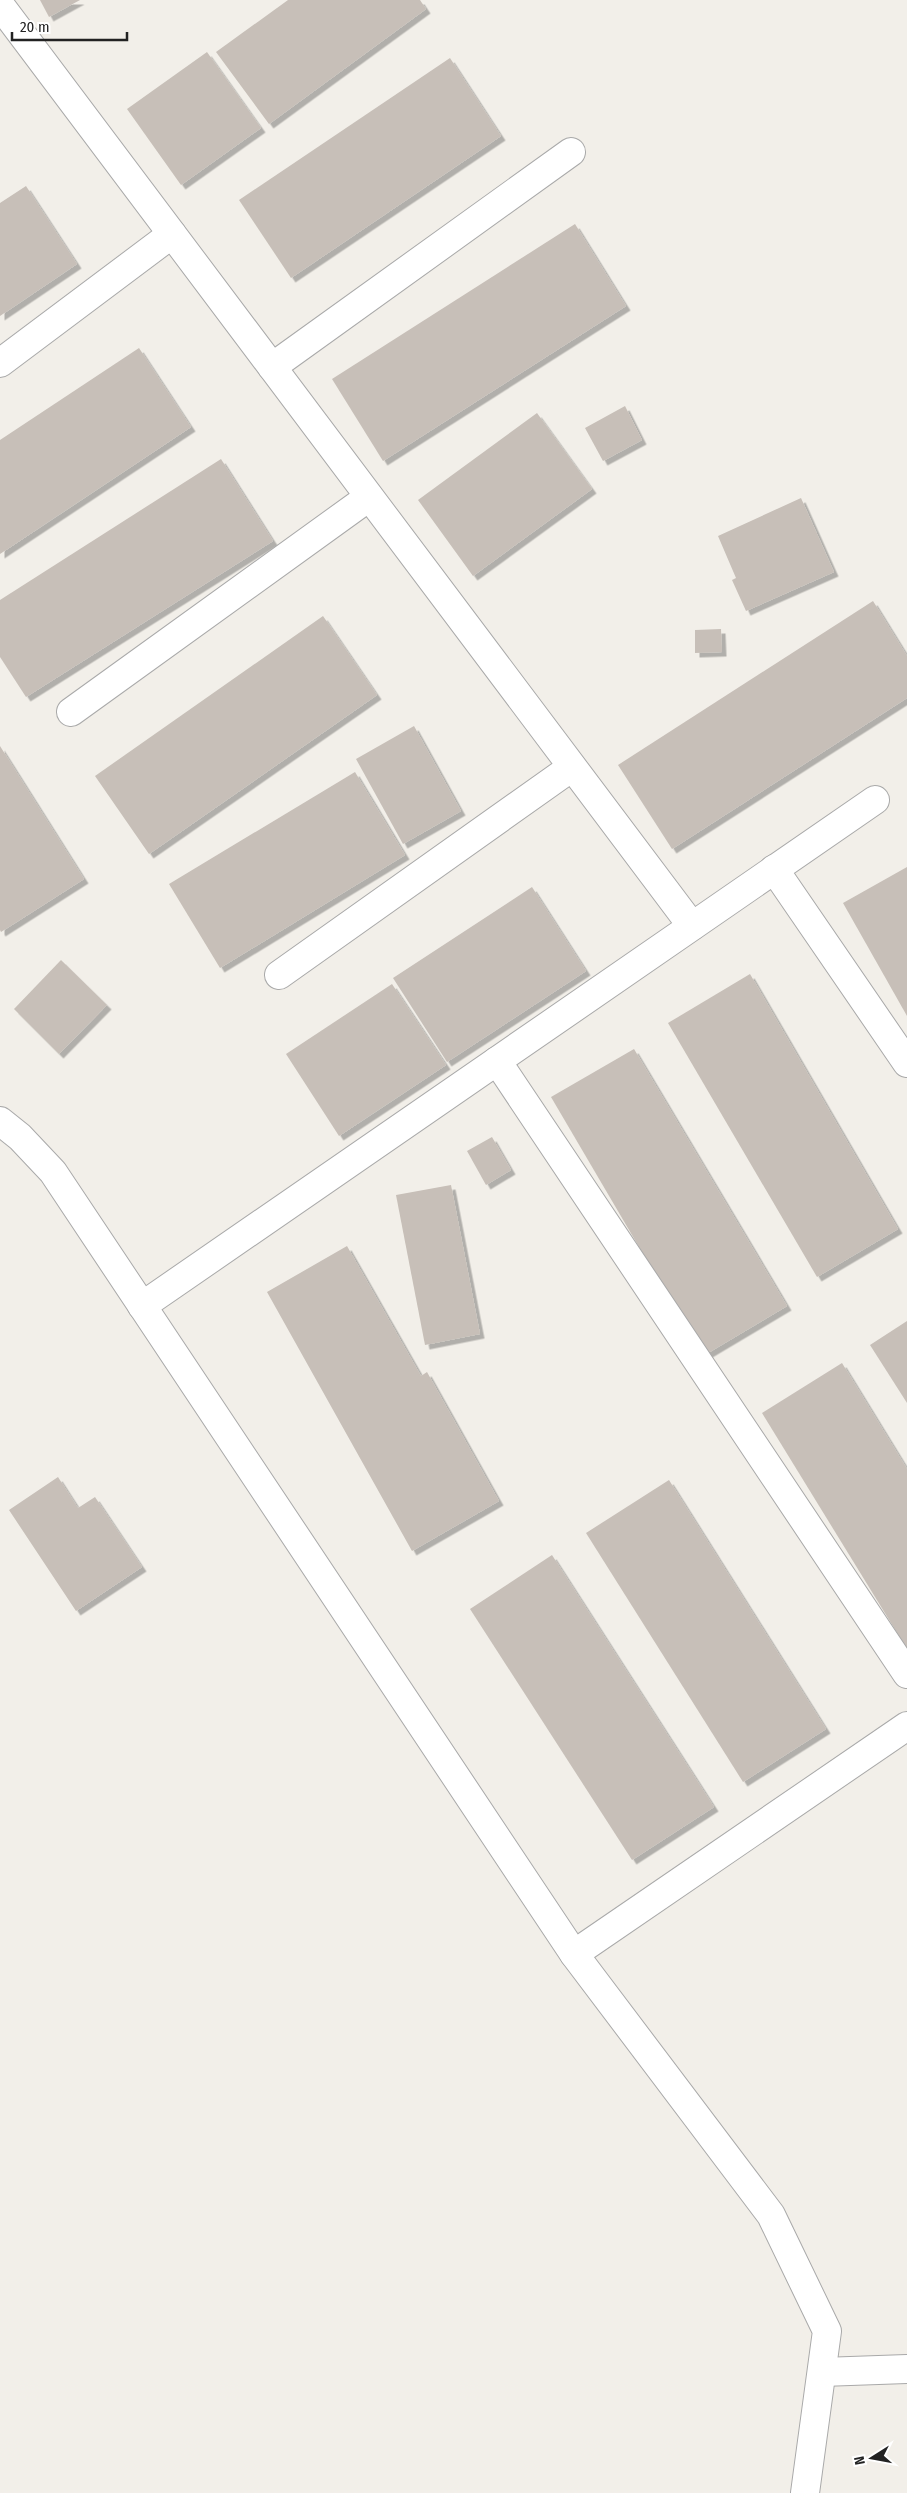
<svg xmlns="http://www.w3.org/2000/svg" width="907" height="2493" font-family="'Fira Sans Condensed',sans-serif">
  <defs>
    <filter id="shadow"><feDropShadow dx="4.5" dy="4.5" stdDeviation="0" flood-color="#0004"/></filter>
  </defs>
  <rect width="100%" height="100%" fill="#f2efe9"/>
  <g fill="#c7bfb8" filter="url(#shadow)">
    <path d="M40,0H80L49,17Z"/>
    <path d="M288,0H420L426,9L269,124L216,52Z"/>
    <path d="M207,52L261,128L181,185L127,109Z"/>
    <path d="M450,58L501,136L291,278L239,200Z"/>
    <path d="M26,186L77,264L0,316V203Z"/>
    <path d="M575,224L626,306L383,461L332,379Z"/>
    <path d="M139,348L191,427L0,554V440Z"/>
    <path d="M625,406L642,440L603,461L585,428Z"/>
    <path d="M537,413L592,489L473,576L418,500Z"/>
    <path d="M221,459L273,541L26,697L0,657V600Z"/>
    <path d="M801,498L834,572L746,611L732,580L736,578L718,536Z"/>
    <path d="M873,601L907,656V698L672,849L618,765Z"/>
    <path d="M323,616L377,695L149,854L95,776Z"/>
    <path d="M721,629L722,652L695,653V630Z"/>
    <path d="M414,726L461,811L403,844L356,759Z"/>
    <path d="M0,746L84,879L1,932L0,930Z"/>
    <path d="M355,772L405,855L220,968L169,884Z"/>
    <path d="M907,867V1016L843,903Z"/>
    <path d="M532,887L586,971L447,1062L393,978Z"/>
    <path d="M61,960L107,1005L59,1054L14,1009Z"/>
    <path d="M750,974L898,1229L817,1277L668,1023Z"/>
    <path d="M392,984L446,1065L339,1136L286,1054Z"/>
    <path d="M634,1049L787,1306L703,1356L551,1097Z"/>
    <path d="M492,1137L511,1170L486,1185L467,1151Z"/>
    <path d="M451,1185L480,1334L425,1345L396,1195Z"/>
    <path d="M347,1246L421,1376L427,1372L499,1501L412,1551L267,1292Z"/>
    <path d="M907,1321V1403L870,1345Z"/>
    <path d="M842,1363L907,1469V1649L762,1413Z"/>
    <path d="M58,1477L78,1508L95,1497L142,1567L76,1611L9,1510Z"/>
    <path d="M669,1480L826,1729L743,1782L586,1533Z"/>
    <path d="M552,1555L714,1807L632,1860L470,1609Z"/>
  </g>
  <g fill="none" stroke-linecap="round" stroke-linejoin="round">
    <g stroke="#a9a9a9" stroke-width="30">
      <g id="minor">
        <path d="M0,5L692,926"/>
        <path d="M0,363L172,234"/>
        <path d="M272,367L571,152"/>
        <path d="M71,712L369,497"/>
        <path d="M774,869L907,1063"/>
        <path d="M279,975L572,767"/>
        <path d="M497,1061L907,1674"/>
        <path d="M0,1121L20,1137L53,1172L574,1954L907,1726"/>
        <path d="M142,1306L875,800"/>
        <path d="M574,1954L771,2215L827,2331L805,2493"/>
        <path d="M822,2372L907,2369"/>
      </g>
    </g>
    <use href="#minor" stroke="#fff" stroke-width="28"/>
  </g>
  <g transform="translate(872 2458) rotate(259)" stroke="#ffffff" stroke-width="4" paint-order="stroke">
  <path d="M0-4L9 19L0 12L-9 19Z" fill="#222222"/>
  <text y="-8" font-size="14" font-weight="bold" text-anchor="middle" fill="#222222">N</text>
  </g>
  <path d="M12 32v8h115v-8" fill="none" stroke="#222222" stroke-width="2.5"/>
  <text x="20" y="32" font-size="15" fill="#222222" stroke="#ffffff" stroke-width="4" paint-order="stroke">20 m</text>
</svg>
